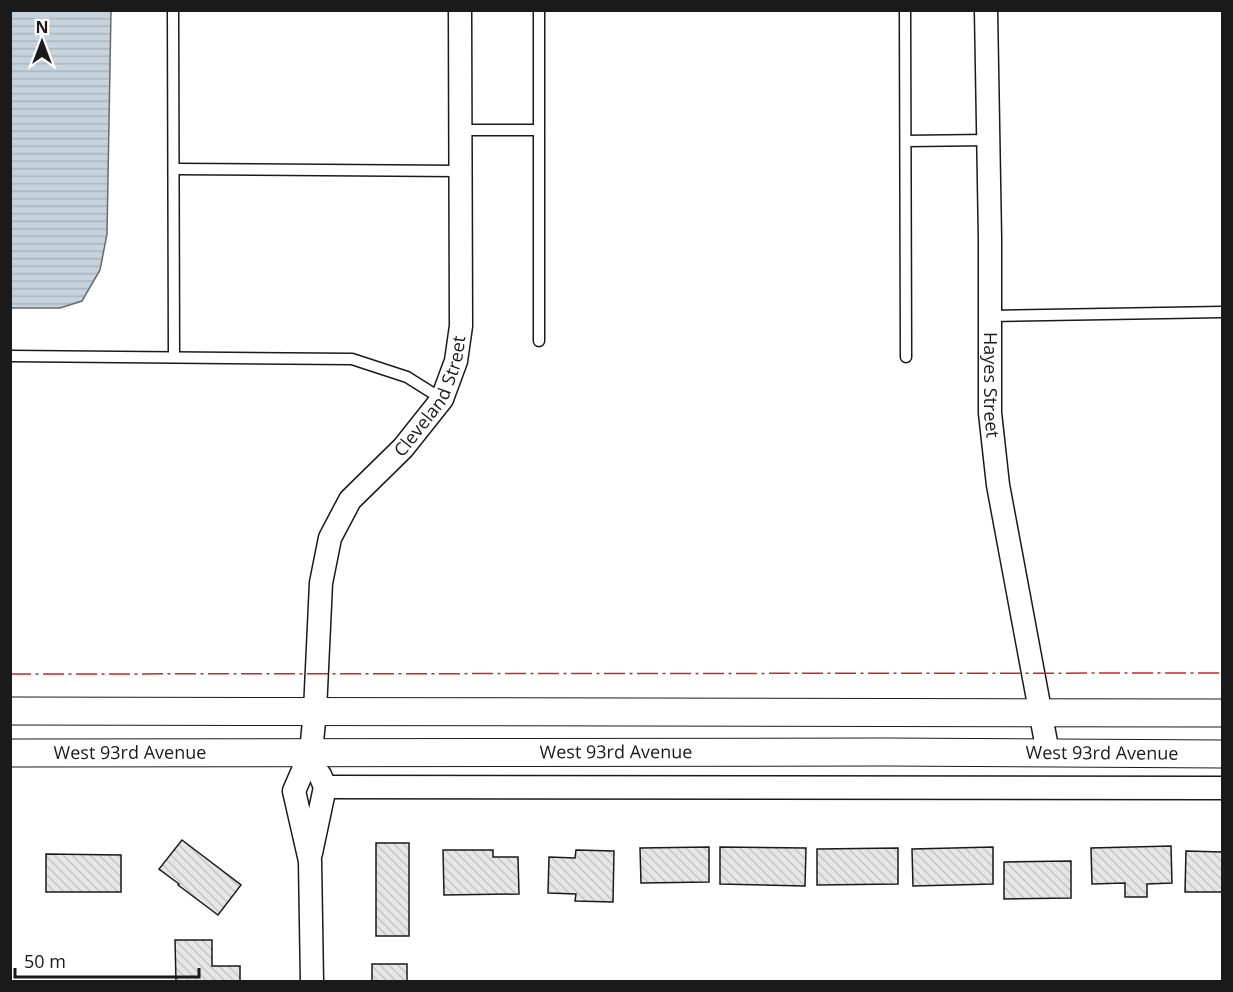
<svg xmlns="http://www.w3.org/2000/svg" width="1233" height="992" font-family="'Open Sans',sans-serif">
  <defs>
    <pattern id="water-rules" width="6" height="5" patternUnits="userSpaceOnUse" patternTransform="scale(1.5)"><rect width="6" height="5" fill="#c6d2dc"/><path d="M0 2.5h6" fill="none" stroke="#aab4bc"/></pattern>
    <pattern id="building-back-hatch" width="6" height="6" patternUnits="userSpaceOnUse" patternTransform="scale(1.5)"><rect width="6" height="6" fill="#e6e6e6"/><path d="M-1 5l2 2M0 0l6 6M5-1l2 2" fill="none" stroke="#c5c5c5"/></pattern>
  </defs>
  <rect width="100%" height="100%" fill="#fff"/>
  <path fill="url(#water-rules)" stroke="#6a6a6a" stroke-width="1.5" d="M10,11H111L107,234L100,270L82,301L60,308H11Z"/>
  <g fill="url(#building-back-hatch)" stroke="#1a1a1a" stroke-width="1.5">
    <path d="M182,840L241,885L218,915L178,885L179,884L159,869Z"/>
    <rect x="376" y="843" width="33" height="93"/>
    <path d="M1171,846L1172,883L1147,884V897H1125V883L1092,884L1091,848Z"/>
    <path d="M709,847V882L641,883L640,848Z"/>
    <path d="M720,847L806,848L805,886L720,884Z"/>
    <path d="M993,847V884L913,886L912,849Z"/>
    <path d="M898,848V884L817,885V849Z"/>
    <path d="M443,850H493V857H518L519,894L444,895Z"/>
    <path d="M576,850L614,851L613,902L575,901L576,894L548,893L549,857L575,858Z"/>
    <path d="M1186,851L1222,852V892H1185Z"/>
    <path d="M46,854L121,855V892H46Z"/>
    <path d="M1071,861V898L1004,899V862Z"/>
    <path d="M175,940H212V966H240V982H176Z"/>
    <rect x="372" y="964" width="35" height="18"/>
  </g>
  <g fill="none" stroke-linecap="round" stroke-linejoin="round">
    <g stroke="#1a1a1a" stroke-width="13">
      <g id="service">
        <path d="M173,10L174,357"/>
        <path d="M539,10V341"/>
        <path d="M905,10L906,357"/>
        <path d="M460,130H538"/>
        <path d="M906,141L988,140"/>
        <path d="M175,169L460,171"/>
        <path d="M990,316L1222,312"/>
        <path d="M10,356L352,359L407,377L442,399"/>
      </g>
    </g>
    <g stroke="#1a1a1a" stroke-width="25">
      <g id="minor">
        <path id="s1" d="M986,10L990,239V413L998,485L1048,753"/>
        <path d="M325,787L1222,788"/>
        <path d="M311,853L325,787L320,775"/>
        <path id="s2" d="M312,982L310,861L294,791L311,752L315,711L321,583L330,538L350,500L403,448L442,399L456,361L461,326L460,10"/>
      </g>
    </g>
    <g stroke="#1a1a1a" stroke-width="29">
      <g id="tertiary">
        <path d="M10,711L1222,713"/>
        <path id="s3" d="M10,753L885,752L1222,754"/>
      </g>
    </g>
    <use href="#service" stroke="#fff" stroke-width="10"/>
    <use href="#minor" stroke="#fff" stroke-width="22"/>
    <use href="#tertiary" stroke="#fff" stroke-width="27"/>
    <path stroke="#c62828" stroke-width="1.5" stroke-dasharray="21 4.5 3 4.5" stroke-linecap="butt" d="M10,674L1222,673"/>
  </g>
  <g text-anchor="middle" stroke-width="4.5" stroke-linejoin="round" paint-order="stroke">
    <g font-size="18" fill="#1a1a1a" stroke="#fff">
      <text dy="6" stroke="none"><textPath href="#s1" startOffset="375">Hayes Street</textPath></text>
      <text dy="6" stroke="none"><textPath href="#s2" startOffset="628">Cleveland Street</textPath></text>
      <text dy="6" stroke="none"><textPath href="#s3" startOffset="606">West 93rd Avenue</textPath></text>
      <text dy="6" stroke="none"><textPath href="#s3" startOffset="120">West 93rd Avenue</textPath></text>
      <text dy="6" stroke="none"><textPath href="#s3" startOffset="1092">West 93rd Avenue</textPath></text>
    </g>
  </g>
  <rect width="1233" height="992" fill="none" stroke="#1a1a1a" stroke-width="24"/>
  <g transform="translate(42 42)" stroke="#ffffff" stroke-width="4.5" paint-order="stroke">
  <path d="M0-4.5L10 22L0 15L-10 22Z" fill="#1a1a1a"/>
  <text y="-9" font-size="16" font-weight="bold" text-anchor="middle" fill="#1a1a1a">N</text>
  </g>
  <path d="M15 968v9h184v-9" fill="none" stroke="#1a1a1a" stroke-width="3"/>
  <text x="24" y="968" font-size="18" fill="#1a1a1a" stroke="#ffffff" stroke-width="4.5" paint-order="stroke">50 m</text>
</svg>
